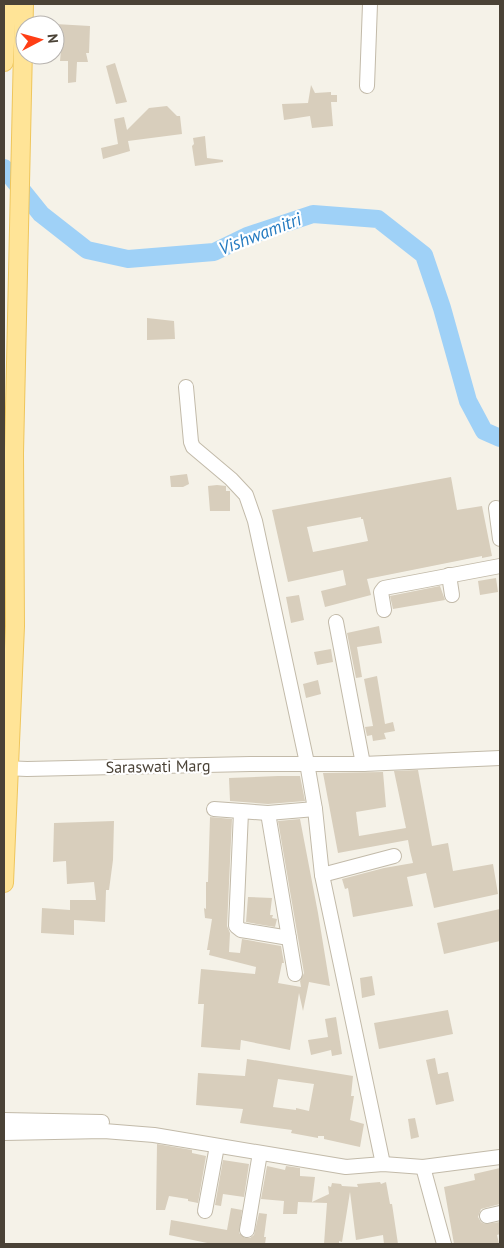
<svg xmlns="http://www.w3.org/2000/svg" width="504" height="1248" font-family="'PT Sans',sans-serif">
  <rect width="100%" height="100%" fill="#f5f2e8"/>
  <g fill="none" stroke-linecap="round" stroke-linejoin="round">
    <path stroke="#9fd1f7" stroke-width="18" d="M4,168L41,214L87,250L128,259L214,252L247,236L313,214L378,219L424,255L442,308L468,401L484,431L500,438"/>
  </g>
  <g fill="#d8cebc" fill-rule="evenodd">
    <path d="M55,24L90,26L89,53H86L88,62H77L76,82L68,83V61H60L61,50L58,49V42L55,41Z"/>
    <path d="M115,63L127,102L116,104L106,66Z"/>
    <path d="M311,85L315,93L331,92V95H337V102H331L333,126L312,128L310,116L284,120L282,104L308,103Z"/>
    <path d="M167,106L177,116H180L182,134L128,141L130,151L103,159L101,148L118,144L114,119L124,117L127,130L149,108Z"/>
    <path d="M205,136L207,158L223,160V162L195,166L192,146L194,144L193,138Z"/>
    <path d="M147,318L174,321L175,339L147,340Z"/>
    <path d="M187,474L189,484L183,487H171L170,476Z"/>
    <path d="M451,477L457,510L482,506L492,556L482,558V556L367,579L371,595L325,607L321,591L346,585L343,570L288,582L272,510ZM361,517V519H363L368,541L313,552L307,527Z"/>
    <path d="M217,485L226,486V491H230V511H210L208,486Z"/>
    <path d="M496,578L498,592L480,595L478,581Z"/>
    <path d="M440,586L445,600L393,609L390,596Z"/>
    <path d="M299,595L304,620L291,623L286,597Z"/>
    <path d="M379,626L382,643L357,647L362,677L356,678L347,633Z"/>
    <path d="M331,649L333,662L317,665L314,652Z"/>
    <path d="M377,676L385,724L393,722L395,731L384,733L386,739L373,741L372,735L367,736L365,727L373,726L364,679Z"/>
    <path d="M318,680L321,694L306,698L303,684Z"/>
    <path d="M418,770L432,846L448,843L453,871L493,864L498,894L434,908L426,873L407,877L413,906L353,917L348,888L345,889L342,879L384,868L413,863L410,851L408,840L338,853L323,773L383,772L386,807L356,812L359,836L406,828L394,771Z"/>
    <path d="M278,776H300L305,801L268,804L230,801L229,778Z"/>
    <path d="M210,817L232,819L227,926L230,933L229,952L240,953L242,939L281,946L284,963H282L278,983L301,987L300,981L304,973L278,821L300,819L318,913L330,986L309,982L303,1011L299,993L290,1050L241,1040L240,1050L201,1047L204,1004H198L201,969L255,974L256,967L209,955L210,950H207L212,919L205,918L204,908L206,909V882H208Z"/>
    <path d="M114,821L113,860L109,890H106L105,922L74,920V935L41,933L42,908L70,910V900H96L94,882L67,884L66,861L53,862L54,823Z"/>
    <path d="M248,897L272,898L270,915H273L272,918L277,919L275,927L246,922Z"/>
    <path d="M500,909V941L444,954L437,923Z"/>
    <path d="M372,976L375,995L362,998L360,978Z"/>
    <path d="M448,1010L453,1034L379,1049L374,1023Z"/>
    <path d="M336,1017L342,1054L332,1056L331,1050L311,1055L308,1040L328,1037L325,1019Z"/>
    <path d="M435,1058L438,1074L448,1072L454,1101L436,1105L426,1060Z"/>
    <path d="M247,1059L353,1076L351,1096H354L350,1120L364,1124L360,1147L324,1139V1136H318V1138L291,1133L292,1130L240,1123L243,1109L196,1105L198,1073L245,1076ZM278,1079L314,1084L309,1111L296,1108V1110L273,1107Z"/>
    <path d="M415,1118L419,1137L411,1139L408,1119Z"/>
    <path d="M157,1144L192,1150V1153L206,1156L198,1203L188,1201V1199L169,1196L165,1210H156Z"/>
    <path d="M223,1160L249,1164L244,1197L223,1194L221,1206L215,1205Z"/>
    <path d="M267,1166L285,1170L286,1166L300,1168V1176L315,1177L312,1202L329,1194L328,1186L331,1187L332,1183L341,1184L342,1186L358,1187L357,1184L380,1182L381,1184L386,1182L390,1204H392L398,1244H384L383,1235L356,1240L350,1192L342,1242L339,1241V1244H324L327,1203L298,1202L297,1214H283L284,1201L261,1199Z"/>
    <path d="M500,1168V1204L481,1209L478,1217L481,1222L485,1224L500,1222V1234L497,1235L499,1244H454L444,1187L475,1180L474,1174Z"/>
    <path d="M231,1208L242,1210L239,1233L245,1238H250L254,1235L259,1213L267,1214L264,1237H266L265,1244H212L169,1235L171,1220L227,1230Z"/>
  </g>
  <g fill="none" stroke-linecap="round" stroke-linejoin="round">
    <g stroke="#c2baa9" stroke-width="16">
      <g id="minor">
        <path d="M367,86L370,4"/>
        <path d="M186,387L191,442L193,447L231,479L246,495L255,521L307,763L315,809L322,875L383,1164"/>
        <path d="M496,508L500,539"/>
        <path d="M449,575L452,595"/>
        <path d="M384,610L381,592L384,588L500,566"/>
        <path d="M336,622L363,764"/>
        <path d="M4,768L27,769L250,764H363L500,758"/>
        <path d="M214,809L268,813L315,809"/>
        <path d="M241,812L236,926L241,930L289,938"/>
        <path d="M268,813L295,974"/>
        <path d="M322,875L394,856"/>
        <path d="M4,1120L102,1122"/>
        <path d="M4,1133L104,1131L154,1135L346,1167L383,1164L423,1167L500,1157"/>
        <path d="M423,1167L444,1244"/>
        <path d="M205,1211L217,1146"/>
        <path d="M487,1216L500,1213"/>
        <path d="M247,1230L260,1153"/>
      </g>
    </g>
    <g stroke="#efc65c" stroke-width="20">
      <g id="major">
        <path d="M4,62L7,4"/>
        <path d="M4,883L15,626L14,453L24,4"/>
      </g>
    </g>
    <use href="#minor" stroke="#fff" stroke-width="14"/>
    <use href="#major" stroke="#ffe497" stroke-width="18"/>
  </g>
  <g text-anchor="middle" stroke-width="4.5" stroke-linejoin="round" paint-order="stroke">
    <g font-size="16" fill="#4a4236" stroke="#fff">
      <text transform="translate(158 766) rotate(-1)" y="6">Saraswati Marg</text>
    </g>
    <g font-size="18" font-style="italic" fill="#247ac0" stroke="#fff">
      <text transform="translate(260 234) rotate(-21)" y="6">Vishwamitri</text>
    </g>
  </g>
  <rect width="504" height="1248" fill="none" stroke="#4a4236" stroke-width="10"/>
  <g transform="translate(40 40) rotate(84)"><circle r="24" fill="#ffffff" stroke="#b7b3af"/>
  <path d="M0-4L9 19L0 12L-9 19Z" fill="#ff3e15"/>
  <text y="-8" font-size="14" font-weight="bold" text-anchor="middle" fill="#4a4236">N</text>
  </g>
</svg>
